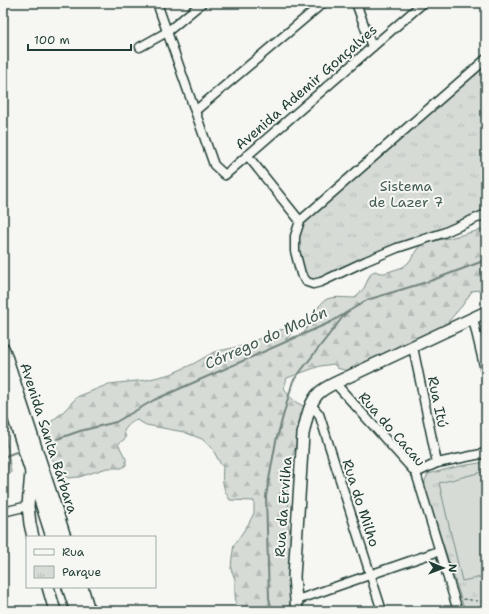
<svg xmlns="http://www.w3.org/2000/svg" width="489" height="614" font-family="'Shantell Sans',sans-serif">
  <defs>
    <pattern id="forest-firs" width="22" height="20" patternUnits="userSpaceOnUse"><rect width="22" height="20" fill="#d6dbd6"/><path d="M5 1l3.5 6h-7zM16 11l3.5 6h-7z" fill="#b7bdb8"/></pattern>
    <pattern id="park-tufts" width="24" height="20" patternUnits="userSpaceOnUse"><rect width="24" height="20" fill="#d6dbd6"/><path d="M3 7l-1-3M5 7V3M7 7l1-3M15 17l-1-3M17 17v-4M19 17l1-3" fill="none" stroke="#b7bdb8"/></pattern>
  </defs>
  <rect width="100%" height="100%" fill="#f6f6f2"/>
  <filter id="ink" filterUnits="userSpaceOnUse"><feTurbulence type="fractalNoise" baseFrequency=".025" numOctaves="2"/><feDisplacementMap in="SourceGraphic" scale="8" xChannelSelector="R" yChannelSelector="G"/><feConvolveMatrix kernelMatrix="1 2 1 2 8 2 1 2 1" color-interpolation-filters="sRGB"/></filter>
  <g filter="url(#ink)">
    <g fill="url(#forest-firs)" stroke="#7a8c85">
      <path d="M486,229V293L480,290L472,291L462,306L440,331L377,362L347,371L337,368L334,364L320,366L287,378L284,388C292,401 296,403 310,409L299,435L293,455L288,465L287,489L289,500L288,524L291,536L293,547L290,611H236V604L235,594V579L231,569L232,557L234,545L249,523L254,513V501L230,500C222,487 222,481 223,466L221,465L212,448L202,439L184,432L146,425L137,420C131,422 128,425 124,431L126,438L118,444L126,459V465L122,468H107L79,477L68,478L62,474L51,457L47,441L48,427L52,421L63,412L77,397L109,384L146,380L171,374L193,364L214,352L242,346L280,330L287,329L291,330L290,335L285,340L304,333C308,325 318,303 327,299C335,296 347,298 355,298L364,288L371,273L375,271L380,273H385L403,267L408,263L420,247V242L415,239C422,240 430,241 437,240C454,238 469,232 486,229Z"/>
      <path d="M3,425L5,428L11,473L3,475Z"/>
    </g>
    <g fill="url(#park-tufts)" stroke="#7a8c85">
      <path d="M486,59V214L339,274L307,282L295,251L300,221Z"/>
      <path d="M486,462V611H465L425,489C424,484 425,479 428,474L460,466Z"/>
    </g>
    <path fill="#d6dbd6" stroke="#7a8c85" d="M486,471V576L462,581L439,483Z"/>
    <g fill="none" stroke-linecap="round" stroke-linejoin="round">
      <g stroke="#72847d" stroke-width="2">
        <path d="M57,439L80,431L116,422L154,400L331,322L367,300L430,281L486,260"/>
        <path d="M3,457L19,451"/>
        <path d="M272,611L269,598L266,496L276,441L293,381L345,314"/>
      </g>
      <g stroke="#1f3d34" stroke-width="11">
        <g id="street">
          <path d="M157,3L214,165L225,175L423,3"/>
          <path d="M356,3L372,47"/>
          <path d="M140,47L167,32L202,3"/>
          <path d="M486,59L300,221L295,236V251L301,274L307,282L313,284L321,282L366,261L397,248L443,233L486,214"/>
          <path d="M195,111L323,3"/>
          <path d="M247,155L300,221"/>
          <path d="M473,319L486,374"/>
          <path d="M413,347L437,463"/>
          <path d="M335,383L416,473L458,611"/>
          <path d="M311,405L319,414L321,420L382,611"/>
          <path d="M416,473L437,463L486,453"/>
          <path d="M3,512L28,506"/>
          <path d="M298,604L297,600L439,551"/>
        </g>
      </g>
      <g stroke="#1f3d34" stroke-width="14">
        <g id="secondary">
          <path d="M31,472L28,506L30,524L33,537"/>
          <path d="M48,587L55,611"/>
          <path d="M297,611L294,577L303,434C306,422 309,402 319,393C323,389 329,386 335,383L486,312"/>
        </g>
      </g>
      <g stroke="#1f3d34" stroke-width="16">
        <g id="primary">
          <path d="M3,350L64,537"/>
          <path d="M3,381L53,537"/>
          <path d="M69,587L77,611"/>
          <path d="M81,587L88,611"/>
        </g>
      </g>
      <path stroke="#1f3d34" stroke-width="1" stroke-dasharray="3 3" stroke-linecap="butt" d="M463,599L486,602"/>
      <use href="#street" stroke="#f6f6f2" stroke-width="8"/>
      <use href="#secondary" stroke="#f6f6f2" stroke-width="11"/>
      <use href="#primary" stroke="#f6f6f2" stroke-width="13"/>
    </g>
  </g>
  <g text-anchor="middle" stroke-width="4" stroke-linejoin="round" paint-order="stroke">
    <g font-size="14" fill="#1f3d34" stroke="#f6f6f2">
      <text transform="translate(306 87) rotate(-41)" y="5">Avenida Ademir Gonçalves</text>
      <text transform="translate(438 402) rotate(78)" y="5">Rua Itú</text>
      <text transform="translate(392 429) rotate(49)" y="5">Rua do Cacau</text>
      <text transform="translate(49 438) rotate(72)" y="5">Avenida Santa Bárbara</text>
      <text transform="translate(361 503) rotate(72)" y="5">Rua do Milho</text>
      <text transform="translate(283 507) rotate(-86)" y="5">Rua da Ervilha</text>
    </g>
    <g font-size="14" fill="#445d54" stroke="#f6f6f2">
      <text x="406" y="191">Sistema<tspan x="406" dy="16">de Lazer 7</tspan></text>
    </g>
    <g font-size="15" font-style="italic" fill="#425a52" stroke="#f6f6f2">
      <text transform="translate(266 338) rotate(-24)" y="5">Córrego do Molón</text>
    </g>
  </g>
  <rect width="489" height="614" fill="none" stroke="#f6f6f2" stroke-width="16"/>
  <rect x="8" y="8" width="473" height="598" fill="none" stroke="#1f3d34" stroke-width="1.5" filter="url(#ink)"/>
  <rect x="26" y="536" width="130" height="52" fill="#f6f6f2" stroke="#a0aca6"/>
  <rect x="34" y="549" width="20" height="6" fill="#f6f6f2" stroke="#a0aca6"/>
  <text x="62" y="556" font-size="12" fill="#1f3d34">Rua</text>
  <rect x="34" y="566" width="20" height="12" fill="url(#park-tufts)" stroke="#a0aca6"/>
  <text x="62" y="576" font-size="12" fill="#1f3d34">Parque</text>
  <g transform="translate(443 568) rotate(91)" stroke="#f6f6f2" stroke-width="3" paint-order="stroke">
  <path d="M0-3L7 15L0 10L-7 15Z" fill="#1f3d34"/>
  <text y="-6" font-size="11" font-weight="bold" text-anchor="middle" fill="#1f3d34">N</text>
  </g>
  <path d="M28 44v6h103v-6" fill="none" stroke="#1f3d34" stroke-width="2"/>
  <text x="34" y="44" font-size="12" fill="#1f3d34" stroke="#f6f6f2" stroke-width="3" paint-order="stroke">100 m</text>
</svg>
